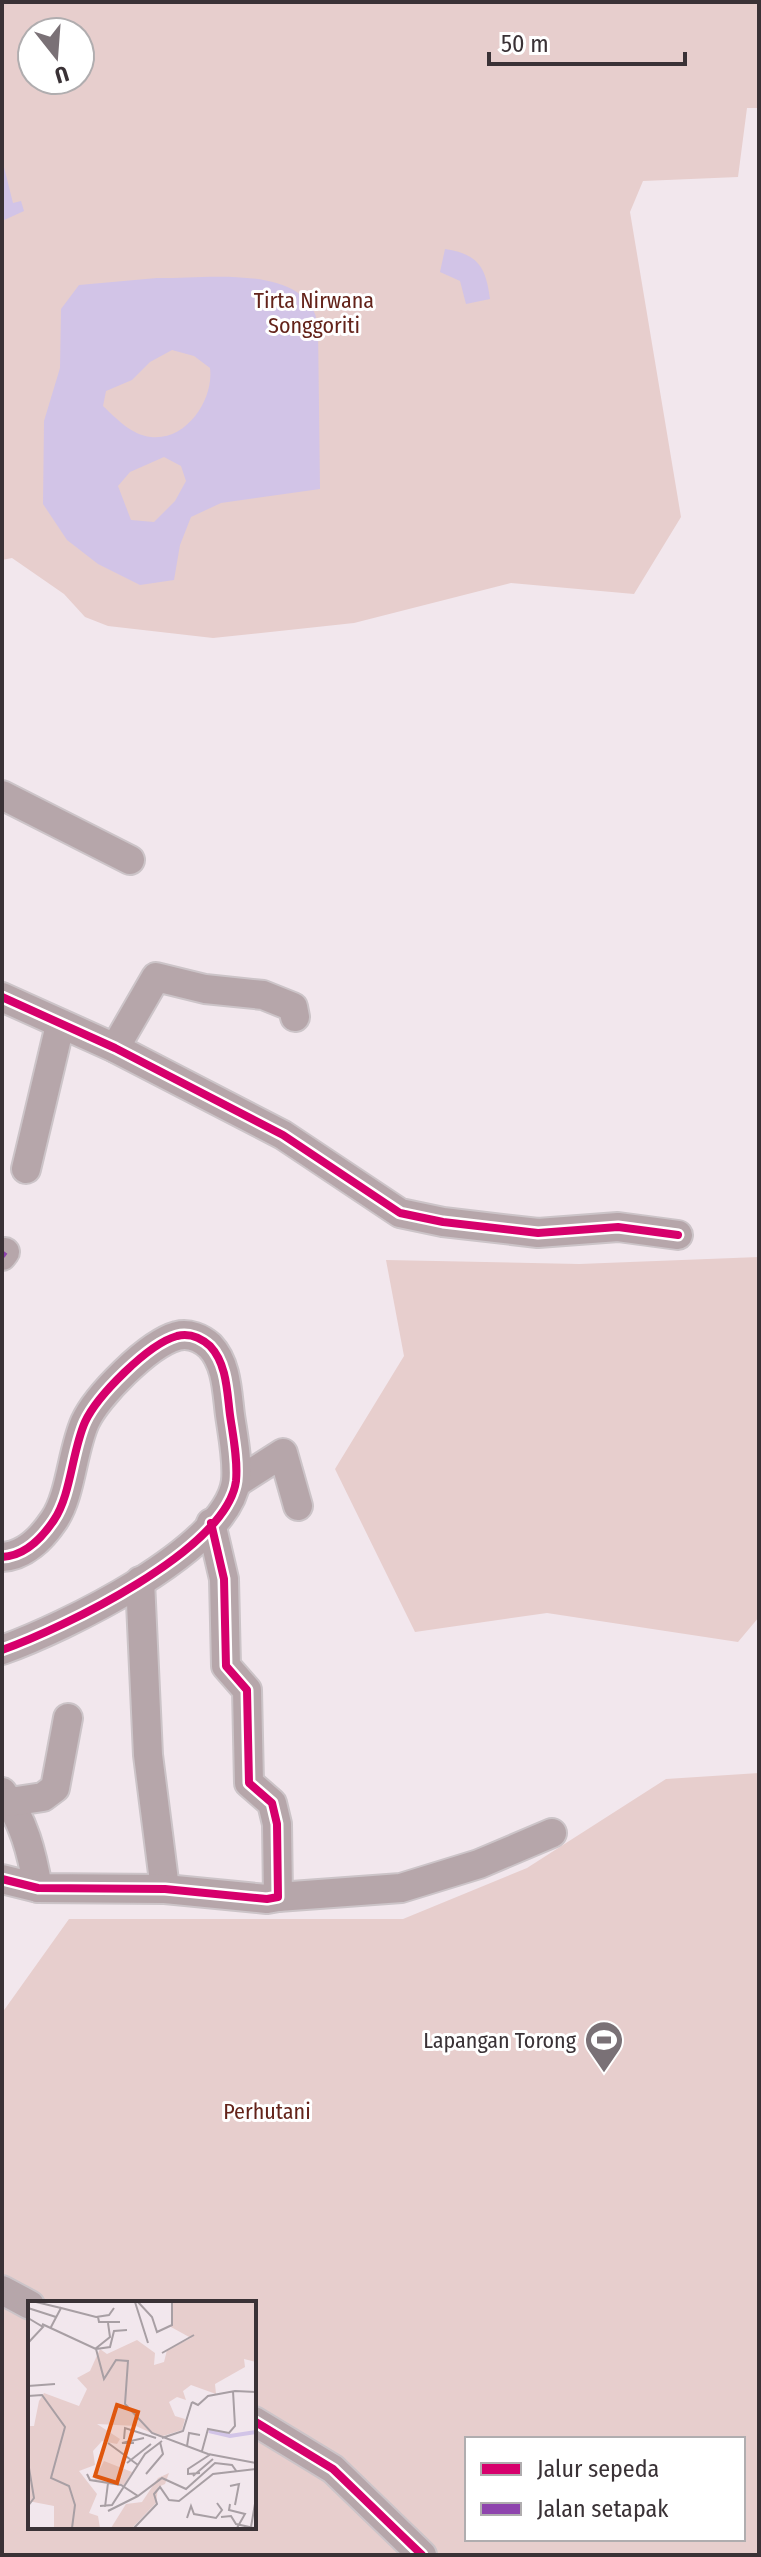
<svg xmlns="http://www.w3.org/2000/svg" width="761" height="2557" font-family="'Fira Sans Condensed',sans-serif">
  <rect width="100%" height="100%" fill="#f2e7ed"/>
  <g fill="#e7cecd" fill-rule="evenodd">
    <path d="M2,2H759L758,108H747L738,177L643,181L630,212L681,517L634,594L511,583L354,623L213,638L108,626L85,617L64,594L12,558L2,560ZM32,32H80V80H32Z"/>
    <path d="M759,1257V1617L738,1642L547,1613L415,1632L335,1469L404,1356L386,1260L579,1264Z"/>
    <path d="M759,1773V2555H2V2013L69,1919H403L527,1868L666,1779ZM30,2303H254V2527H30ZM467,2439H743V2539H467Z"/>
  </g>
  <g fill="#d2c4e7" fill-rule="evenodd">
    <path d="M2,159L13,203L21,201L24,211L2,221Z"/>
    <path d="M445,249C478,254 486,267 490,299L466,304L460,281L440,272Z"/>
    <path d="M157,278C204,279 310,262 318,326L320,489L221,503L191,517L180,545L174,580L140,585L98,564L67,540L43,504L44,421L60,368L61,309L79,285ZM172,350L194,356L210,368C214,399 187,441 151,437C131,435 116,418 103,406L106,391L132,380L150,362ZM164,457L181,466L186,481L175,501L154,522L131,520L118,486L130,472Z"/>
  </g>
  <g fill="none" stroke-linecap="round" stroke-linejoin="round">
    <g stroke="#ccc4c8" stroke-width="32">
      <g id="street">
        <path d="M2,795L130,860"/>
        <path d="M2,997L115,1048L283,1135L400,1213L443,1222L538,1233L618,1227L678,1235"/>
        <path d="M115,1048L156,977L205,989L263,995L293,1007L295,1017"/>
        <path d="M26,1169L60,1025"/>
        <path d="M2,1256L5,1252"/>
        <path d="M236,1483L283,1453L298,1506"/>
        <path d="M2,1557C24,1556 42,1538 54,1520C71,1495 72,1451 85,1422C97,1396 148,1344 177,1336C189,1333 201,1338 210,1346C227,1364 227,1392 230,1415C233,1436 238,1460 236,1481C227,1550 61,1629 2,1650"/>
        <path d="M140,1581L148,1755L165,1889"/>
        <path d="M2,1792C24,1820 32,1854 38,1888"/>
        <path d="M10,1802L43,1797L55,1788L68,1718"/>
        <path d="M2,1879L38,1888L165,1889L267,1899L278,1897L277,1824L272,1803L249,1783L247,1690L226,1666L224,1579L211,1523"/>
        <path d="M278,1897L401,1888L479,1864L552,1833"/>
        <path d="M2,2290L30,2305"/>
        <path d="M254,2421L333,2469L422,2555"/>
      </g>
    </g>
    <use href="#street" stroke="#b6a6aa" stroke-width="28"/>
    <path stroke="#8e44ad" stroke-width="6" stroke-dasharray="12 6" stroke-linecap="butt" d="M2,1256L5,1252"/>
    <g stroke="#fff" stroke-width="13">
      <g id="cycleway">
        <path d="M2,997L115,1048L283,1135L400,1213L443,1222L538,1233L618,1227L678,1235"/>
        <path d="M2,1557C24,1556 42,1538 54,1520C71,1495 72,1451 85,1422C97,1396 148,1344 177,1336C189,1333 201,1338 210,1346C227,1364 227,1392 230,1415C233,1436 238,1460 236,1481C227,1550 61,1629 2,1650"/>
        <path d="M2,1879L38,1888L165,1889L267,1899L278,1897L277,1824L272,1803L249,1783L247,1690L226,1666L224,1579L211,1523"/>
        <path d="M254,2421L333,2469L422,2555"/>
      </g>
    </g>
    <use href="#cycleway" stroke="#d6006c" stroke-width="8"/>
  </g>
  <defs>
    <g id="stadium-pin" transform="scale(2)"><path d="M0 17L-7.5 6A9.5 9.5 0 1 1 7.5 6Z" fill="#7a7176" stroke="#fff"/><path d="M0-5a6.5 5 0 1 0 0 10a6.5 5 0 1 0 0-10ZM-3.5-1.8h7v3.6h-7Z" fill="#fff"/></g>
  </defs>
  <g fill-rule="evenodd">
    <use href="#stadium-pin" x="604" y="2040"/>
  </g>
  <g text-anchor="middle" stroke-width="6" stroke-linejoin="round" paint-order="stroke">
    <g font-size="22" fill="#64231a" stroke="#fff">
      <text x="314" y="308">Tirta Nirwana<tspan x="314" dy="25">Songgoriti</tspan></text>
      <text x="267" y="2119">Perhutani</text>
    </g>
    <g font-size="22" fill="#3a3236" stroke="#fff" text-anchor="end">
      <text x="576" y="2048">Lapangan Torong</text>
    </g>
  </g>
  <g transform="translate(28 2301)">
    <rect width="228" height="228" fill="#f2e7ed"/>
    <path d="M143,1H228V61L216,58L217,66L187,83L188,93L163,84L155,90L158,99L149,96L141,101L147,115L157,118L154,129L132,136L108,125L69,123L92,138L89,143L74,140L65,150L67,164L51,170L69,193L61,212L70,215L72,227H26V205L0,200V125H6L11,100L16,92L51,105L59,88L49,77L62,70L72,48L79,53L109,39L127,52L126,64L136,61L139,49L163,37L143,26ZM76,160L104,171L96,184L66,179ZM141,172L137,183L130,186L128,202L104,227H83L98,203L114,201L130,177Z" fill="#e7cecd"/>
    <path fill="none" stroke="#d2c4e7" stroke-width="4" d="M181,130L202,135L228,131"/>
    <path fill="none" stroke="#a89fa4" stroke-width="2" d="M8,1L33,7M107,1L120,42M110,1L124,16L129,31L144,24V1M0,7L28,16M70,16L71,21H92M0,17L15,26L0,42M14,23L68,48L76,78L88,59L100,60L97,103L124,132L180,153L228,162M23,26L33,7L68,16L81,14L86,7M67,48L82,36L80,22M68,48L82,46L86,30L99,29M134,52L166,34M0,85L27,83M0,95L14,94L37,126L23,177L41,185L47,204L44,227M164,101L170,104L180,95L207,90L228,91M134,137L155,130L164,101M96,138L97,127L128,137M80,142L110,164M106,142H94L116,137M159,145L161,132L172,134M174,150L180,128L201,132L207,125L205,90M0,161L6,197L0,205L1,227M99,162L123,143M172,172L160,173V168L183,153M59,173L62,179L93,184L110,195L134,177L158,188L187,162L204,164L209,171M118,173L135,153L132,141M165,175L185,158M202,185L211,183L207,204M202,203L201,209L217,213L209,227M72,205L84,204L117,153L134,140M77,206L80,182M80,210L110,195M193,216L203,215L208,223L226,227M159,217L163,205L166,213L188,217L194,209L189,202M223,226L228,197M106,227L129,203L126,193L132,186L141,199L151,200L185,173L228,168"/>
    <path fill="#df570e" fill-opacity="0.15" stroke="#df570e" stroke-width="4" d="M89,104L110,111L89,182L67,175Z"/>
    <rect width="228" height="228" fill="none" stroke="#3a3236" stroke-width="4"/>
  </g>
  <rect width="761" height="2557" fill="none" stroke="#3a3236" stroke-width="8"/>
  <rect x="465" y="2437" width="280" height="104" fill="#ffffff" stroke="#b0adaf" stroke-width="2"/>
  <rect x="481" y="2463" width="40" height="12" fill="#d6006c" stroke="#b0adaf" stroke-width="2"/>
  <text x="537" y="2477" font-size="24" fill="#3a3236">Jalur sepeda</text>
  <rect x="481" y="2503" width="40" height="12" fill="#8e44ad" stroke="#b0adaf" stroke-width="2"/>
  <text x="537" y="2517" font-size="24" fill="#3a3236">Jalan setapak</text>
  <g transform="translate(56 56) rotate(163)"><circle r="38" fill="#ffffff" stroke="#b0adaf" stroke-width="2"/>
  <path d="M0-6L14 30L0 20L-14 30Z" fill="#7a7176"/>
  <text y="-12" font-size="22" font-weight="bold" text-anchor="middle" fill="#3a3236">U</text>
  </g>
  <path d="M489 52v12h196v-12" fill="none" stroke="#3a3236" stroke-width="4"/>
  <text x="501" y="52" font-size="24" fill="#3a3236" stroke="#ffffff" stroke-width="6" paint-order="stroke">50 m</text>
</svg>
